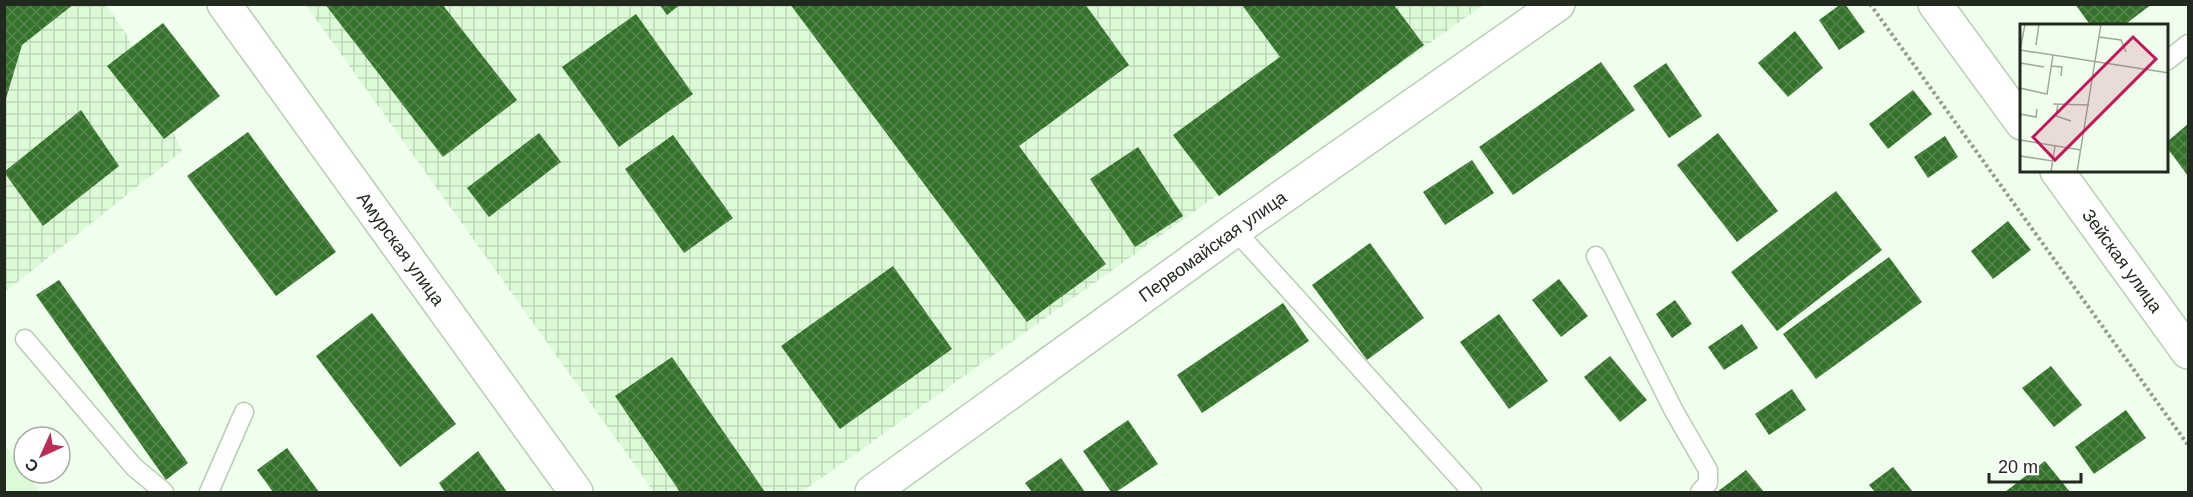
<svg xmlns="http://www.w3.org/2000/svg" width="2193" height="497" font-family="Arial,sans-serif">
  <defs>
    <pattern id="industrial-grid" width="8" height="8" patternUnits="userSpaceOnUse" patternTransform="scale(1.5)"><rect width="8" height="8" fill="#ddfad8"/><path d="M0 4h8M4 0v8" fill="none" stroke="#bdd6b9"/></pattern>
    <pattern id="building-cross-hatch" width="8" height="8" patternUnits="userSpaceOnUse" patternTransform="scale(1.5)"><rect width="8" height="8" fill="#34732a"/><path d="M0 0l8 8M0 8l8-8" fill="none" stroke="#56864e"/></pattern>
  </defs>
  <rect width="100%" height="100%" fill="#f0feed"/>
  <path fill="#ddfad8" d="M5,445L24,473L41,492H5Z"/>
  <g fill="url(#industrial-grid)">
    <path d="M5,5H106L125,32L182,151L5,292Z"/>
    <path d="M306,5H1483L802,492H654Z"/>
  </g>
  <g fill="url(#building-cross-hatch)">
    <path d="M4,4H74L22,45L5,102Z"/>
    <path d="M325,4H442L517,100L443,157Z"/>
    <path d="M659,4H681L667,15Z"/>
    <path d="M790,4H1085L1129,65L1019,146L1106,264L1027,322Z"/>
    <path d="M1841,4H1845L1865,32L1839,50L1819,20Z"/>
    <path d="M2075,4H2152L2123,26H2091Z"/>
    <path d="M1242,5H1394L1424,45L1219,196L1173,135L1280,57Z"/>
    <path d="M636,14L693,94L619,147L562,67Z"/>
    <path d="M163,23L220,96L164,139L107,66Z"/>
    <path d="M1795,31L1823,68L1788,97L1758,63Z"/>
    <path d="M1601,62L1635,110L1513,195L1479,147Z"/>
    <path d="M1666,63L1702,116L1669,138L1633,86Z"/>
    <path d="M1913,90L1932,114L1888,149L1869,124Z"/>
    <path d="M81,110L119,166L43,226L4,172Z"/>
    <path d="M2188,124V176L2168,149V141Z"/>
    <path d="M248,132L336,252L276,296L187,176Z"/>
    <path d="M539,133L561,162L489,217L467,188Z"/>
    <path d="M1718,133L1778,211L1737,242L1677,165Z"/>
    <path d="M673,135L733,218L684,253L625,169Z"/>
    <path d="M1945,136L1958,157L1928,178L1914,157Z"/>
    <path d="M1138,147L1183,216L1135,247L1090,179Z"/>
    <path d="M1472,160L1494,193L1445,225L1423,192Z"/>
    <path d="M1836,191L1882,250L1777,331L1731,272Z"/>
    <path d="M2008,221L2031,250L1993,279L1971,251Z"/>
    <path d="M1370,243L1424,318L1367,360L1312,285Z"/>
    <path d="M1889,257L1922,302L1816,379L1783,334Z"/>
    <path d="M893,266L952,349L840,429L781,346Z"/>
    <path d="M1559,279L1588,316L1561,337L1532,300Z"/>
    <path d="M59,280L188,463L166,480L36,295Z"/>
    <path d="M1675,300L1692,324L1672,338L1656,314Z"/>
    <path d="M1283,303L1309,341L1202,413L1177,375Z"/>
    <path d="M372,313L456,424L400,467L316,356Z"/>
    <path d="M1499,314L1548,381L1509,409L1460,342Z"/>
    <path d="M1742,324L1758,348L1724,370L1708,347Z"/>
    <path d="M1610,356L1647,400L1620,422L1584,377Z"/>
    <path d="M672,357L765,492H680L615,396Z"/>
    <path d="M2051,366L2082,405L2054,427L2022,388Z"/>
    <path d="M1792,389L1806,410L1769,435L1755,414Z"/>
    <path d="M2126,410L2146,438L2094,474L2075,447Z"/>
    <path d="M1128,420L1158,464L1116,492H1111L1083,451Z"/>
    <path d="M287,448L319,492H273L257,470Z"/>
    <path d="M478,451L507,492H445L439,483Z"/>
    <path d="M1061,458L1085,492H1032L1025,483Z"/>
    <path d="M2045,461L2070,492H2005Z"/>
    <path d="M1893,467L1913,492H1875L1869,485Z"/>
    <path d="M1746,470L1764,492H1717Z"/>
  </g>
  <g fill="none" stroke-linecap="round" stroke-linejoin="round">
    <g stroke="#b7ceb3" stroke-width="21">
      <g id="lane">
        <path d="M2168,60L2188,44"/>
        <path d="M1235,230L1472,492"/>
        <path d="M1596,256L1674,411L1708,470V483L1700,492"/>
        <path d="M25,339L134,467L164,492"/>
        <path d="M209,492L244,412"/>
      </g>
    </g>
    <g stroke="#b7ceb3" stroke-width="36">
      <g id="secondary">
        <path id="s1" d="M224,4L576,492"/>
        <path d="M1935,4L2022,123"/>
        <path id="s2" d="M2057,171L2188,352"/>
        <path id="s3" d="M872,492L1235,230L1558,4"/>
      </g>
    </g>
    <path stroke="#939e90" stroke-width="4" stroke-dasharray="3 3" stroke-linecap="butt" d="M1870,4L2188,445"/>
    <use href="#lane" stroke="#fff" stroke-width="18"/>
    <use href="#secondary" stroke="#fff" stroke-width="33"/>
  </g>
  <g text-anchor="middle" stroke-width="6" stroke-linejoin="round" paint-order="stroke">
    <g font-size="18" fill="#222a20" stroke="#fff">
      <text dy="6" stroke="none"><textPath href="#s3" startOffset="420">Первомайская улица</textPath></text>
      <text dy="6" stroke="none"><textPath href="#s1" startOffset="302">Амурская улица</textPath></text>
      <text dy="6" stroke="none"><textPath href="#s2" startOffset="111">Зейская улица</textPath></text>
    </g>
  </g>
  <g transform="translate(2020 24)">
    <rect width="148" height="148" fill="#f0feed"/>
    <path fill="none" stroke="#9ea99b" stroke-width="1.5" d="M79,13L101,16L106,28M16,21L19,0M0,26L149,49M0,27L5,0M0,39L24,43M32,42L42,43L41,52M0,64L27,70L33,31M33,80L69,81M38,80L36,92L51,97M0,90L16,93L17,85M0,116L61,126M35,122L31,148H37M0,132L33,137M57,148L81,0"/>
    <path fill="#c2185b" fill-opacity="0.15" stroke="#c2185b" stroke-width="3" d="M113,13L136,35L35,136L13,113Z"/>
    <rect width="148" height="148" fill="none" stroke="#222a20" stroke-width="3"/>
  </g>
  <rect width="2193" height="497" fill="none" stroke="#222a20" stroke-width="12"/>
  <g transform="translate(42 455) rotate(225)"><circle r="28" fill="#ffffff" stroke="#a7aaa6" stroke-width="1.5"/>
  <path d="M0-4.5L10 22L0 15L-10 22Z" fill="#bb2c57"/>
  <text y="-9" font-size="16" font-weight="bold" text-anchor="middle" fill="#222a20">С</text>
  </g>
  <path d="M1989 473v9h92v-9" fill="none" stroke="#222a20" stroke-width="3"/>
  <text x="1998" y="473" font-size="18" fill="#222a20" stroke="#ffffff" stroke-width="4.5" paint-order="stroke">20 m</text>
</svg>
